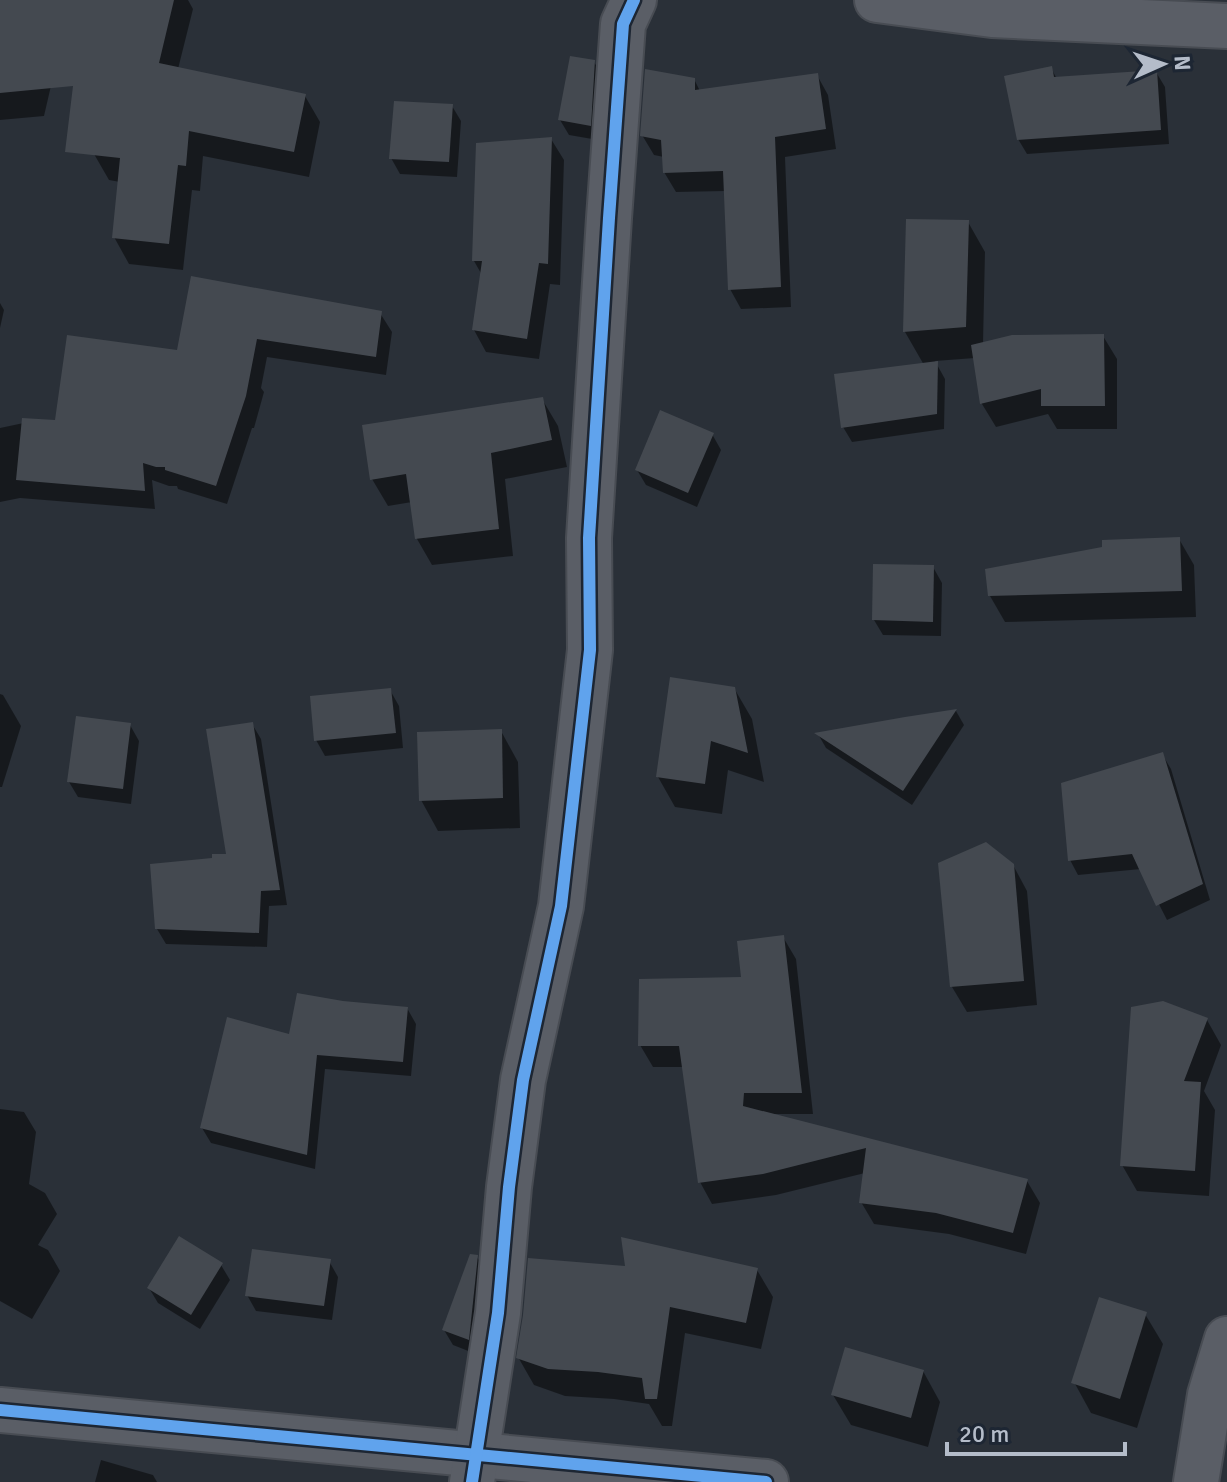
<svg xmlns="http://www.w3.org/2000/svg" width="1227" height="1482" font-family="Signika,sans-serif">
  <rect width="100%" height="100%" fill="#2a3038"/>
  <g fill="#0007">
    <path d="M0,0H188L193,9L178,69L305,96L320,122L309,177L203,156L200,191L192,190L183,270L129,264L114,237L120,182L109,180L94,154L63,34L44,116L0,120Z"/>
    <path d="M594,62L603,77L598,140L569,135L560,120Z"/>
    <path d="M1051,68L1057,79L1156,72L1165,87L1169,144L1027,154L1018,139Z"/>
    <path d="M817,75L828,95L836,149L785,157L791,307L741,309L730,289L726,191L676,192L664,172V157L654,155L642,135L694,79L700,91Z"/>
    <path d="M452,106L461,121L457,177L400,174L391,158Z"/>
    <path d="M551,139L564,160L560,285L550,284L539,359L486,352L474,330L482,275L474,261Z"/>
    <path d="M908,221L968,222L985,252L983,344L1103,336L1117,359V429H1057L1048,414L996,427L982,404L975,358L935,361L945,379L944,429L852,442L843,427L924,365L905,332Z"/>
    <path d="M0,303L4,310L0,328Z"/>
    <path d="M380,313L392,332L386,375L267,357L261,388L264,392L254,428H252L227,504L178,489L177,486H169L152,480L155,509L20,498L0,502V428L33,421L56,423L179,353Z"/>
    <path d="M542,399L558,426L567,467L505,479L513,556L432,565L417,539L412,502L388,506L372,479Z"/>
    <path d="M712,434L721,450L697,507L646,485L637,470Z"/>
    <path d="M1179,539L1194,565L1196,617L1005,622L990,596Z"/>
    <path d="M933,567L942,583L941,636L883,635L874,620Z"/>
    <path d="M734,688L752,719L764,782L728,770L722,814L675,807L658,777Z"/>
    <path d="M390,690L399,706L403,748L325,756L316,740Z"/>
    <path d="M0,694L3,695L21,726L2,787H0Z"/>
    <path d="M956,711L964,725L912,805L826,748L818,734Z"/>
    <path d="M252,724L261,739L287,905L269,906L267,947L166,944L157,929L229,856Z"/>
    <path d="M130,725L139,741L131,804L78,797L69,782Z"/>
    <path d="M501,731L518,762L520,828L438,831L421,800Z"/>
    <path d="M1162,754L1171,769L1210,900L1167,920L1141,869L1078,875L1070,860Z"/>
    <path d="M940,864L1013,865L1027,891L1037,1005L967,1012L952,987Z"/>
    <path d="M783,937L796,959L813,1114H771L1027,1181L1040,1203L1026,1254L949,1234L874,1224L861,1202L865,1173L776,1195L712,1204L700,1182L684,1067H653L640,1045L743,979Z"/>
    <path d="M343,1003L407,1008L416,1024L411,1076L325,1069L315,1169L211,1143L202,1128Z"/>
    <path d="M1207,1020L1221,1045L1204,1091L1215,1110L1209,1196L1137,1191L1122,1165Z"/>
    <path d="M0,1109L24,1112L36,1132L29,1184L45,1193L57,1214L38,1245L48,1250L60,1271L32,1319L0,1301Z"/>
    <path d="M477,1257L486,1272L476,1354L453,1345L444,1330Z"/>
    <path d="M329,1261L338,1277L332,1320L256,1311L247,1295Z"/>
    <path d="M221,1265L230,1280L200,1329L158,1303L149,1288Z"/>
    <path d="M627,1268L757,1270L773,1297L761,1349L685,1333L672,1426H662L649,1404L614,1399L565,1396L534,1385L518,1357Z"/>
    <path d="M1145,1314L1163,1344L1137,1428L1091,1413L1074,1382Z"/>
    <path d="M923,1371L940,1402L928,1447L851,1425L833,1395Z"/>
    <path d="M101,1460L153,1475L157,1482H95Z"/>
  </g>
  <g fill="#444950">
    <path d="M0,0H174L159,63L306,94L294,152L189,131L186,166L178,165L169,244L112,238L120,158L65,152L73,86L0,93Z"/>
    <path d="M570,56L595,60L591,126L558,120Z"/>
    <path d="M1052,66L1054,77L1157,70L1161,130L1017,140L1004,76Z"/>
    <path d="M645,69L695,78V90L818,73L826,129L775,137L781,287L728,290L723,171L663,173L661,140L640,136Z"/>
    <path d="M394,101L453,104L449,162L389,159Z"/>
    <path d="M552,137L548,264L539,263L527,339L472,330L482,261H472L476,143Z"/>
    <path d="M906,219L969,220L966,327L903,332Z"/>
    <path d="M191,276L382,311L376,357L257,339L246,396L216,486L165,470V467H156L143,463L145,491L16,480L22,418L55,420L67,335L177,350Z"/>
    <path d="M1104,334L1105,406H1041V389L980,404L971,345L1012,335Z"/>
    <path d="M938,361L937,414L841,428L834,374Z"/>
    <path d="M543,397L552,440L491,453L499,529L415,539L406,474L370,480L362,425Z"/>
    <path d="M660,410L714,433L688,493L635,470Z"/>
    <path d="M1180,537L1182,591L988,596L985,569L1102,547V540Z"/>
    <path d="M873,564L934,565L933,622L872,620Z"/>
    <path d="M670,677L735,687L748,753L711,741L705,784L656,777Z"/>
    <path d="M391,688L396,733L314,741L310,696Z"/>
    <path d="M957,709L903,791L814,733L905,717Z"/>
    <path d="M76,716L131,723L123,789L67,782Z"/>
    <path d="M253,722L280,890L261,891L259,933L155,929L150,864L212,858V854H226L206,729Z"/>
    <path d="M502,729L503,798L419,801L417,732Z"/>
    <path d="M1163,752L1203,884L1156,906L1132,854L1068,861L1061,783Z"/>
    <path d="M986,842L1014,864L1024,981L950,987L938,863Z"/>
    <path d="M784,935L802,1093H744L743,1106L1028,1179L1013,1233L936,1213L859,1203L866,1148L763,1174L698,1183L679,1046H638L639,979L741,977L737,941Z"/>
    <path d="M297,993L343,1001L408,1007L403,1062L317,1055L307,1155L200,1128L227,1017L289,1034Z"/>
    <path d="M1163,1001L1208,1018L1184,1081L1201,1082L1195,1171L1120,1166L1131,1007Z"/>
    <path d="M179,1236L223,1263L191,1315L147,1288Z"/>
    <path d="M621,1237L758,1268L746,1323L670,1307L657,1399H645L642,1378L598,1372L548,1369L516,1358L523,1315L528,1258L625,1266Z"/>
    <path d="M252,1249L331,1259L324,1306L245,1296Z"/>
    <path d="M470,1254L478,1255L469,1340L442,1330Z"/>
    <path d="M1099,1297L1147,1312L1120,1399L1071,1383Z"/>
    <path d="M845,1347L924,1370L911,1418L831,1395Z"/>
  </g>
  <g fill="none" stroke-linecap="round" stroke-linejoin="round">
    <g stroke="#484c53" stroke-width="48">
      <g id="minor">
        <path d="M877,0L992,15L1227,26"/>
        <path d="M0,1410L766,1482"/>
        <path d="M472,1482L498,1313L509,1187L523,1080L561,906L590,650L589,538L609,218L623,24L634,0"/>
        <path d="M1196,1482L1210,1395L1227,1339"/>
      </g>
    </g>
    <use href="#minor" stroke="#5a5e66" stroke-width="44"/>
    <g stroke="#1d2633" stroke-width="17">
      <g id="cycleway">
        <path d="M0,1410L766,1482"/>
        <path d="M472,1482L498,1313L509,1187L523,1080L561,906L590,650L589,538L609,218L623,24L634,0"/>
      </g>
    </g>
    <use href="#cycleway" stroke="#60a3ed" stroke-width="12"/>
  </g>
  <g transform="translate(1163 64) rotate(87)" stroke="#1d2633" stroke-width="6" paint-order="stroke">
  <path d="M0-6L14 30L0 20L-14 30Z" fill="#b4bcc9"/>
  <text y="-12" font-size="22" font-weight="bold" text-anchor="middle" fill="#b4bcc9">N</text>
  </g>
  <path d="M947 1442v12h178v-12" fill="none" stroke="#b4bcc9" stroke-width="4"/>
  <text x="959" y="1442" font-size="24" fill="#b4bcc9" stroke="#1d2633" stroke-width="6" paint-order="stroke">20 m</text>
</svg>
